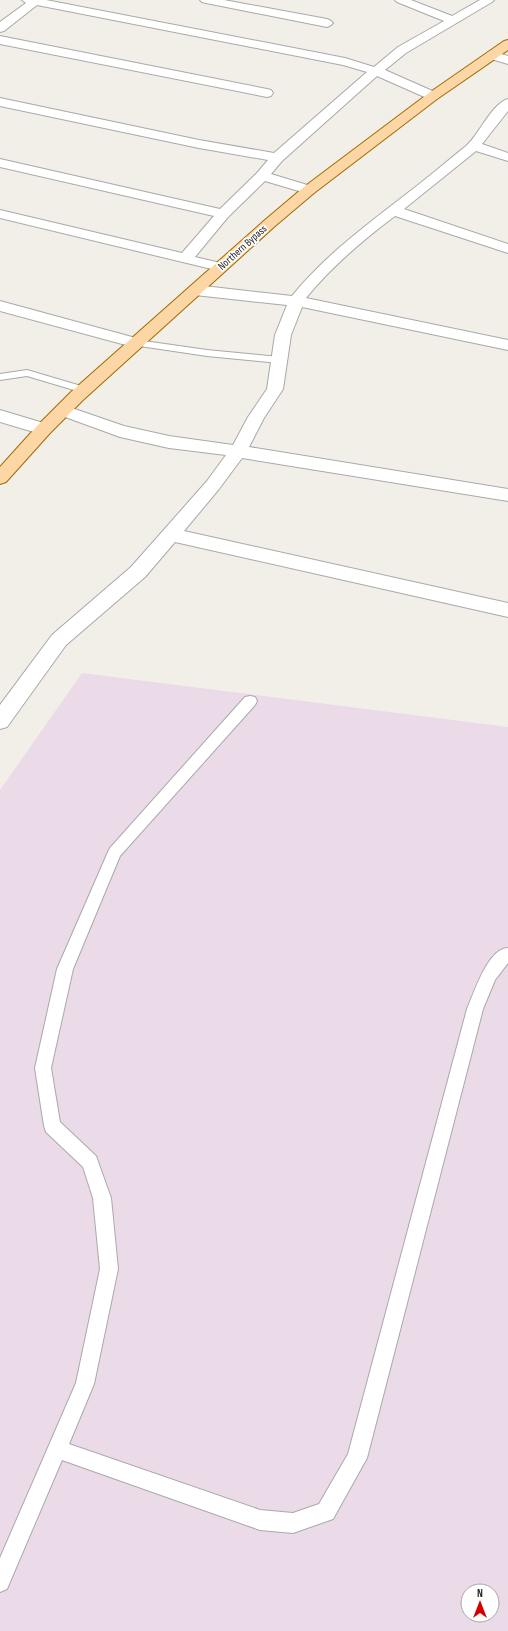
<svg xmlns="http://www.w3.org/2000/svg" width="508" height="1631" font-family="'Sofia Sans Condensed',sans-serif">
  <rect width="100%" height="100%" fill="#f2efe9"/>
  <path fill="#ebdbe8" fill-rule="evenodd" d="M82,673L508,727V1631H0V790ZM468,1591H492V1615H468Z"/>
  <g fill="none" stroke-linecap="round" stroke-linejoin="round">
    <g stroke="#a9a9a9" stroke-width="2">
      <g id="service">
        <path d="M137,340L207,350L279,357L284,360L279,363L207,356L133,345L132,343L133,341Z"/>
        <path d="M27,370L88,388L89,390L84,393L27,376L0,380V374Z"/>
        <path d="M250,696L255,697L257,701L255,705L120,856L73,969L51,1068L60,1122L96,1156L111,1198L118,1269L94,1384L69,1444L260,1510L293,1513L319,1504L348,1454L467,1009C474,993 488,948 508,948V963L495,980L483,1009L367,1458L333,1519L293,1533L260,1530L62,1460L7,1589L0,1592V1558L76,1383L100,1269L93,1198L83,1167L46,1132L44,1126L35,1068L57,969L108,852L110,848L245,697Z"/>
      </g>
    </g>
    <g stroke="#a9a9a9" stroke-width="2">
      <g id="minor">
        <path d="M22,0H46L345,58L374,67L398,47L444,21L397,2L395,0H411L452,16L480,0H494L492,2L406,53L385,70L437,93L439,96L437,99H429L377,76L282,161L271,174L314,187L316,190L314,193L309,194L265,181L228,217L195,257L225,264L227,267L225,270L220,271L0,218V210L182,253L214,216L0,167V159L220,209L257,173L268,160L199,148L0,106V98L199,140L274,153L367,72L343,65L37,5L4,31L0,32V22L26,3Z"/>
        <path d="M200,0H224L327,19L331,21L333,23L331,25L327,27L206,3L202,2Z"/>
        <path d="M0,36L267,89L271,90L273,93L271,96L267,97L0,44Z"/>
        <path d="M492,51L508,56V64L488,58L486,55L488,52Z"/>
        <path d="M508,99V111L482,144L508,153V161L476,151L404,209L508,244V253L395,216C363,240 331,267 306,298L508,340V350L302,307L291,335L283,389L264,418L249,447L508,489V501L242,458L219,489L184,531L508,603V617L175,542L145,577L66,645L7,727L0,729V705L52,635L131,567L207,481L226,455L169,448L120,437L57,414L55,410L57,406L63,405L124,426L169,436L233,445L248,417L267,389L275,335L287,305L195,295L190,293L187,290L190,287L195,285L292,296C325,255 368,224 409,192C429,177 447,161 466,146C479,135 492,103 508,99Z"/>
        <path d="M0,301L143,340L145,343L143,346L137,348L0,311Z"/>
        <path d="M0,410L50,425L52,429L50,433L44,435L0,422Z"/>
      </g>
    </g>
    <g stroke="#a06b00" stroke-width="2">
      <path id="primary" d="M508,40V50L437,99L314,193L275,226L83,400L50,433L6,482L0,484V467L38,425L71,392L265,220L304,187L429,93L504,41Z"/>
    </g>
    <use href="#service" fill="#fff" fill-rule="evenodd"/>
    <use href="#minor" fill="#fff" fill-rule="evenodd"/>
    <use href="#primary" fill="#fcd6a4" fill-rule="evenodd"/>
  </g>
  <g text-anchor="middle" stroke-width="3.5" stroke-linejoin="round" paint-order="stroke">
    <g font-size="11" fill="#222" stroke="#fff">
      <text transform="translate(242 247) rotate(-42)" y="4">Northern Bypass</text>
    </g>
  </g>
  <g transform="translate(480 1603)"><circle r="19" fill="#ffffff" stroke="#a7a7a7"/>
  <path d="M0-3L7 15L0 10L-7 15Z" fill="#d40000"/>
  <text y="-6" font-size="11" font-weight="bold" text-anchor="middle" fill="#222222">N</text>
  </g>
</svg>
